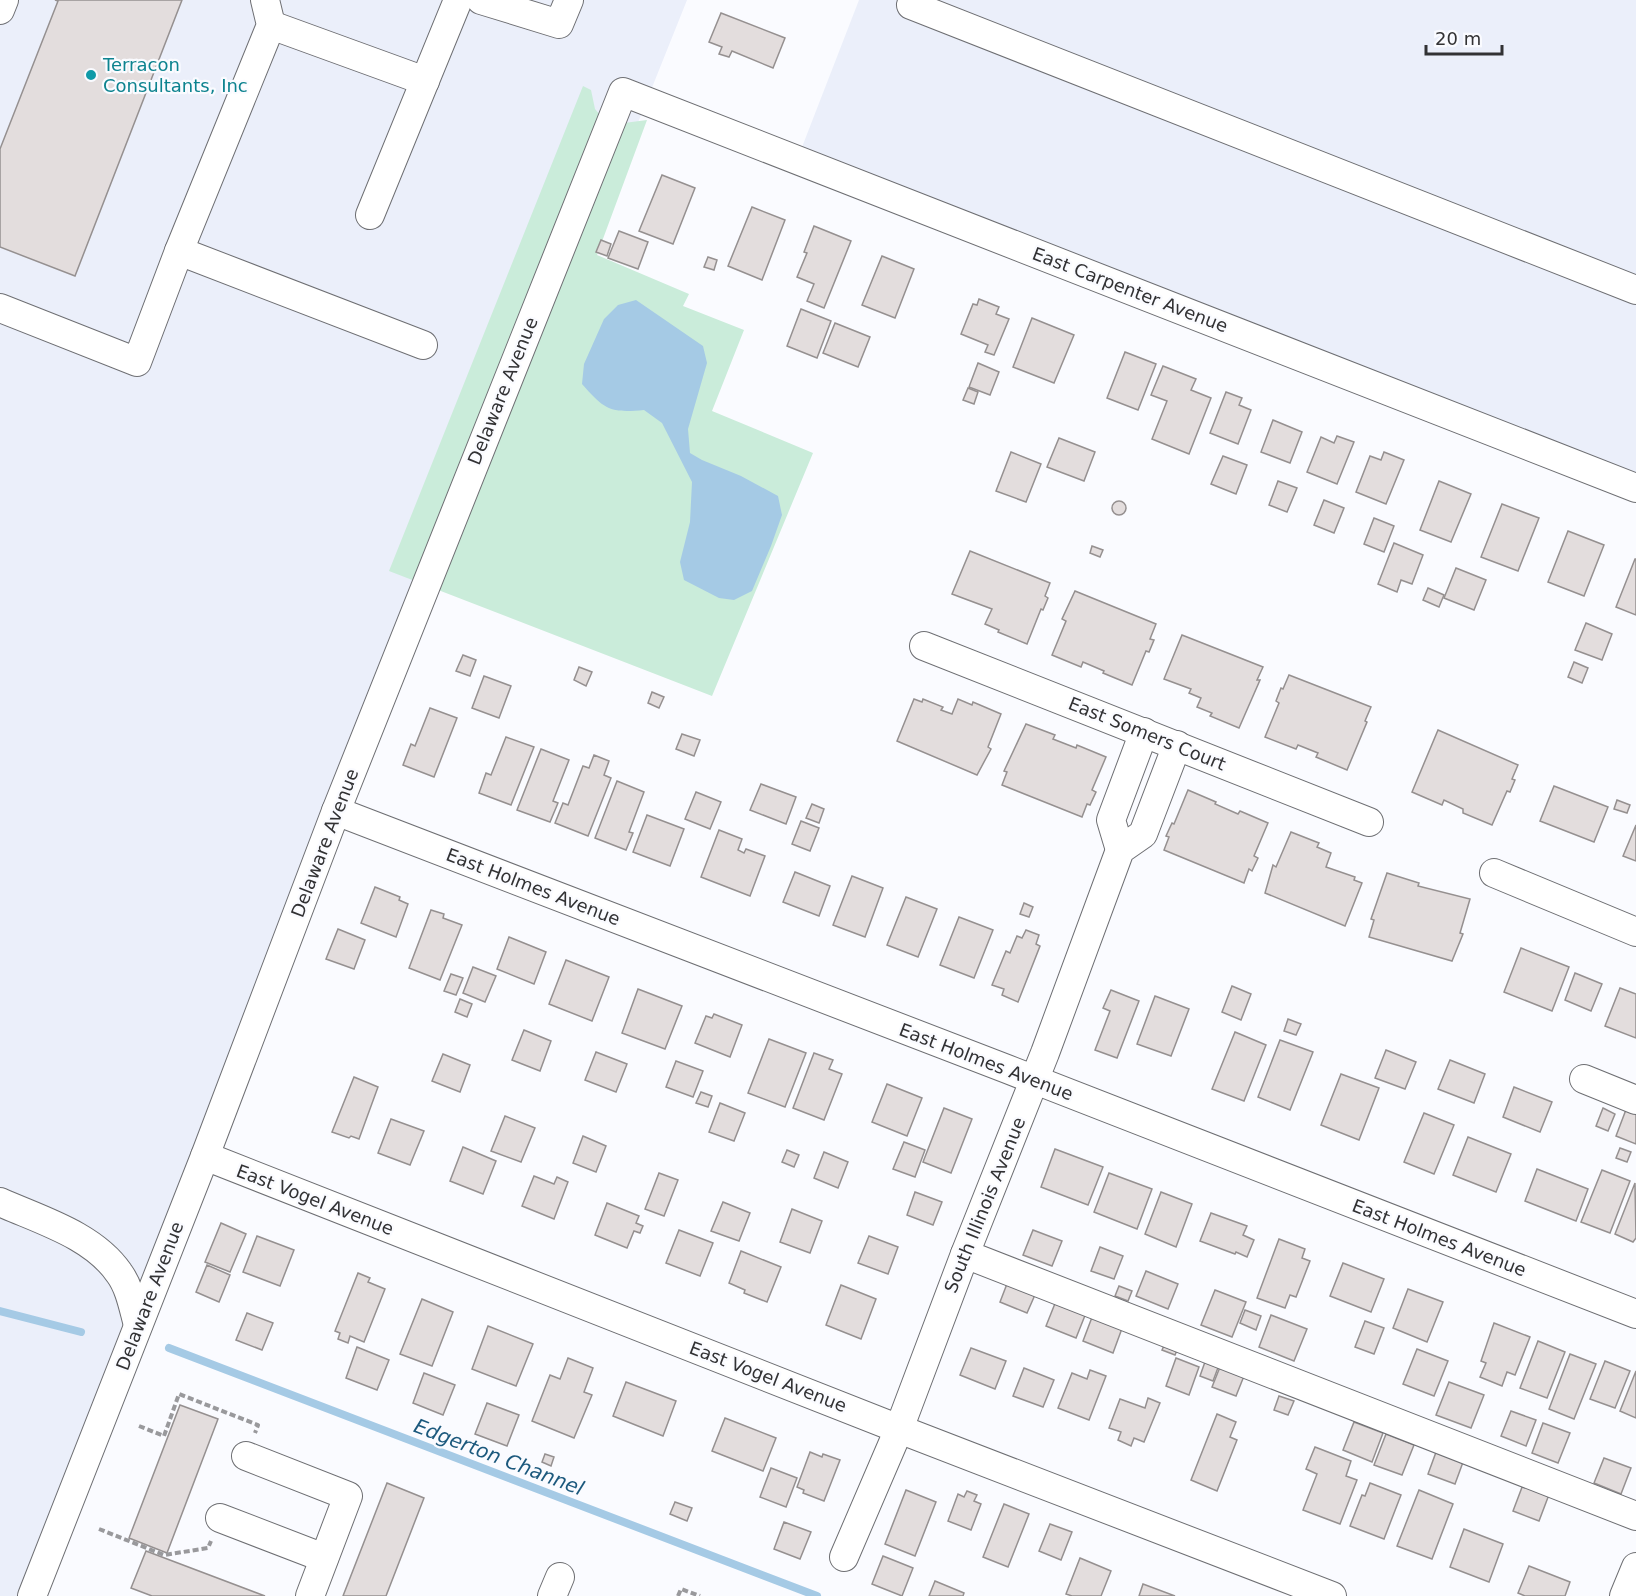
<svg xmlns="http://www.w3.org/2000/svg" width="1636" height="1596" font-family="'DejaVu Sans',sans-serif">
  <rect width="100%" height="100%" fill="#fafbff"/>
  <g fill="#ebeffa">
    <path d="M0,0H687L639,120L424,585L32,1596H0Z"/>
    <path d="M859,0H1636V488L797,160Z"/>
  </g>
  <path fill="#caecda" d="M583,86L591,90L595,109L601,116L624,123L647,120L597,255L689,294L683,306L744,330L712,411L813,453L712,696L389,571Z"/>
  <path fill="#a5cae5" d="M636,300L703,346L707,363L688,429L690,453L702,460L741,476L778,496L782,515L771,546L752,591L734,600L719,598L684,580L680,562L690,522L692,482L662,423L644,410C610,413 605,410 582,384L584,364L604,319L618,305Z"/>
  <g fill="none" stroke-linecap="round" stroke-linejoin="round">
    <g stroke="#a5cae5" stroke-width="8">
      <path d="M0,1311L81,1332"/>
      <path d="M169,1348L817,1596"/>
    </g>
  </g>
  <g fill="#e3dddd" stroke="#959090" stroke-width="1.5">
    <path d="M55,0H182L75,276L0,247V149L58,1Z"/>
    <path d="M721,13L785,38L773,68L732,51L729,57L719,54L722,47L709,42Z"/>
    <path d="M662,175L695,188L673,244L639,231Z"/>
    <path d="M752,207L785,220L762,280L728,266Z"/>
    <path d="M814,226L851,241L824,308L807,301L814,284L797,277L807,253L804,252Z"/>
    <path d="M619,231L648,242L638,269L608,258Z"/>
    <path d="M601,240L611,244L607,256L596,252Z"/>
    <path d="M882,256L914,269L895,318L862,305Z"/>
    <path d="M708,257L717,260L714,270L704,267Z"/>
    <path d="M979,299L999,307L996,314L1009,319L994,355L985,352L988,345L961,334L973,304L977,305Z"/>
    <path d="M801,309L831,321L817,358L787,346Z"/>
    <path d="M1032,318L1074,335L1054,383L1013,367Z"/>
    <path d="M835,323L870,337L858,367L823,353Z"/>
    <path d="M1125,352L1156,364L1138,410L1107,398Z"/>
    <path d="M978,363L999,372L990,395L969,387Z"/>
    <path d="M1163,366L1196,379L1191,390L1211,398L1189,454L1152,439L1167,401L1151,395Z"/>
    <path d="M968,388L978,392L974,404L963,400Z"/>
    <path d="M1226,392L1242,398L1239,405L1251,410L1238,444L1210,433Z"/>
    <path d="M1273,420L1302,432L1290,463L1261,452Z"/>
    <path d="M1337,436L1354,442L1337,484L1307,472L1321,437L1334,443Z"/>
    <path d="M1059,438L1095,452L1084,481L1047,467Z"/>
    <path d="M1011,452L1041,464L1026,502L996,491Z"/>
    <path d="M1384,452L1404,460L1386,504L1356,492L1370,456L1381,460Z"/>
    <path d="M1223,456L1247,465L1236,494L1211,484Z"/>
    <path d="M1278,481L1297,488L1287,512L1269,505Z"/>
    <path d="M1439,481L1471,494L1451,542L1420,530Z"/>
    <path d="M1324,500L1344,508L1334,533L1314,525Z"/>
    <circle cx="1119" cy="508" r="7"/>
    <path d="M1502,504L1539,518L1518,571L1481,557Z"/>
    <path d="M1374,518L1394,526L1384,552L1364,544Z"/>
    <path d="M1568,531L1604,545L1584,596L1548,582Z"/>
    <path d="M1394,543L1423,555L1412,584L1401,580L1397,592L1378,584Z"/>
    <path d="M1092,546L1103,550L1100,557L1090,553Z"/>
    <path d="M970,551L1050,583L1045,596L1048,598L1043,610L1041,609L1027,644L998,632L999,630L985,624L992,609L952,594Z"/>
    <path d="M1635,559H1636V615L1616,607Z"/>
    <path d="M1456,568L1486,580L1474,610L1444,598Z"/>
    <path d="M1428,588L1444,595L1439,607L1423,600Z"/>
    <path d="M1075,591L1156,624L1150,639L1154,640L1149,652L1146,651L1132,685L1103,673L1104,671L1083,662L1081,667L1052,655L1066,621L1062,619Z"/>
    <path d="M1586,623L1612,634L1602,660L1575,650Z"/>
    <path d="M1182,635L1263,667L1257,680H1260L1239,728L1210,716L1212,713L1197,707L1201,698L1189,693L1191,689L1164,679Z"/>
    <path d="M463,655L476,660L470,676L456,671Z"/>
    <path d="M1574,662L1588,668L1582,683L1568,677Z"/>
    <path d="M579,667L592,672L586,686L574,680Z"/>
    <path d="M1289,675L1371,707L1365,721L1367,722L1347,770L1316,757L1318,753L1298,745L1296,749L1265,737L1279,703L1276,701L1281,688L1283,689Z"/>
    <path d="M484,676L511,686L499,718L472,708Z"/>
    <path d="M652,692L664,697L659,708L648,703Z"/>
    <path d="M914,699L922,702L923,699L943,707L941,710L952,714L958,699L972,705L973,702L1001,714L988,747L991,749L977,775L897,741Z"/>
    <path d="M430,708L457,718L434,777L403,765L411,744L415,746Z"/>
    <path d="M1026,724L1055,735L1053,739L1076,748L1077,745L1106,757L1092,790L1096,792L1090,805L1087,804L1082,817L1002,785L1007,772L1004,771Z"/>
    <path d="M1438,730L1518,765L1512,779L1515,780L1510,792L1507,791L1492,825L1463,813V809L1444,800L1442,805L1412,792Z"/>
    <path d="M682,734L700,740L694,756L676,749Z"/>
    <path d="M506,737L534,747L511,805L479,793L486,773L491,775Z"/>
    <path d="M541,749L569,760L553,801L558,803L550,822L517,810Z"/>
    <path d="M594,755L609,761L604,775L611,778L588,836L555,823L563,803L568,805L583,766L589,768Z"/>
    <path d="M617,781L644,792L629,832L633,833L626,850L595,838Z"/>
    <path d="M761,784L796,797L786,824L750,810Z"/>
    <path d="M1554,786L1608,807L1594,842L1540,821Z"/>
    <path d="M1188,790L1216,802L1215,804L1238,814L1240,811L1268,823L1254,856L1258,858L1252,871L1249,869L1244,883L1164,850L1169,837L1166,836L1172,823L1174,824Z"/>
    <path d="M696,792L721,802L710,829L685,819Z"/>
    <path d="M1617,800L1630,805L1627,813L1614,809Z"/>
    <path d="M812,804L824,809L819,823L806,818Z"/>
    <path d="M647,815L684,829L670,866L633,852Z"/>
    <path d="M801,821L819,828L810,851L792,844Z"/>
    <path d="M1636,825V861L1623,856Z"/>
    <path d="M719,830L742,839L738,850L744,853L746,849L765,856L750,896L701,877Z"/>
    <path d="M1291,832L1319,843L1317,847L1331,853L1326,867L1355,877L1354,880L1362,883L1345,926L1265,893L1273,865L1276,867Z"/>
    <path d="M795,872L830,886L819,916L783,902Z"/>
    <path d="M1387,873L1419,883L1418,886L1470,899L1460,933L1463,934L1452,961L1369,937L1374,920L1371,919Z"/>
    <path d="M852,876L883,888L865,937L833,925Z"/>
    <path d="M375,887L400,897L399,900L408,904L396,937L361,923Z"/>
    <path d="M906,897L937,909L918,957L887,945Z"/>
    <path d="M1024,903L1033,907L1029,917L1020,914Z"/>
    <path d="M431,910L444,914L443,918L462,925L440,980L409,968Z"/>
    <path d="M959,917L993,930L974,978L940,965Z"/>
    <path d="M338,929L365,940L354,969L326,959Z"/>
    <path d="M1026,930L1039,935L1036,944L1040,946L1018,1002L1002,995L1004,989L992,985L1006,951L1010,953L1017,936L1022,938Z"/>
    <path d="M509,937L546,952L534,984L497,969Z"/>
    <path d="M1521,948L1569,967L1552,1011L1504,992Z"/>
    <path d="M566,960L609,977L592,1021L549,1004Z"/>
    <path d="M473,967L496,976L485,1002L463,993Z"/>
    <path d="M1575,973L1602,984L1591,1011L1565,1000Z"/>
    <path d="M451,974L463,978L456,995L444,991Z"/>
    <path d="M1232,986L1251,994L1241,1020L1222,1012Z"/>
    <path d="M1620,988L1636,994V1038L1605,1026Z"/>
    <path d="M638,989L682,1006L665,1049L622,1033Z"/>
    <path d="M1111,990L1139,1001L1117,1058L1095,1050L1110,1011L1103,1008Z"/>
    <path d="M1155,996L1189,1009L1171,1056L1137,1044Z"/>
    <path d="M460,999L472,1004L467,1017L455,1012Z"/>
    <path d="M714,1014L742,1025L730,1057L695,1043L706,1016L712,1018Z"/>
    <path d="M1288,1019L1301,1024L1296,1035L1284,1031Z"/>
    <path d="M524,1030L551,1041L540,1071L512,1060Z"/>
    <path d="M1235,1032L1266,1045L1244,1101L1212,1089Z"/>
    <path d="M769,1039L806,1053L785,1107L748,1093Z"/>
    <path d="M1280,1040L1313,1052L1290,1110L1258,1097Z"/>
    <path d="M1386,1050L1416,1062L1405,1089L1375,1078Z"/>
    <path d="M596,1052L627,1064L616,1092L585,1080Z"/>
    <path d="M814,1053L833,1060L829,1069L842,1074L824,1120L793,1108Z"/>
    <path d="M443,1054L470,1065L460,1092L432,1081Z"/>
    <path d="M1450,1060L1485,1074L1474,1103L1438,1089Z"/>
    <path d="M676,1061L703,1071L693,1097L666,1087Z"/>
    <path d="M1341,1074L1379,1088L1359,1140L1321,1125Z"/>
    <path d="M354,1077L378,1087L359,1139L351,1136L349,1138L332,1132Z"/>
    <path d="M887,1084L922,1098L907,1136L872,1122Z"/>
    <path d="M1514,1087L1552,1102L1540,1132L1503,1117Z"/>
    <path d="M701,1092L712,1096L708,1107L696,1103Z"/>
    <path d="M720,1103L745,1113L734,1141L709,1132Z"/>
    <path d="M1627,1107L1636,1111V1144L1616,1136Z"/>
    <path d="M944,1108L972,1119L951,1173L923,1162Z"/>
    <path d="M1603,1108L1615,1114L1608,1131L1596,1126Z"/>
    <path d="M1424,1113L1454,1125L1434,1174L1404,1162Z"/>
    <path d="M505,1116L535,1128L521,1162L491,1151Z"/>
    <path d="M391,1119L424,1131L410,1165L378,1153Z"/>
    <path d="M583,1136L606,1146L596,1172L573,1163Z"/>
    <path d="M1468,1137L1511,1154L1496,1192L1453,1175Z"/>
    <path d="M904,1142L925,1150L915,1177L893,1169Z"/>
    <path d="M463,1147L496,1161L483,1194L450,1181Z"/>
    <path d="M1620,1148L1631,1152L1627,1162L1616,1158Z"/>
    <path d="M1055,1149L1103,1167L1088,1205L1041,1187Z"/>
    <path d="M787,1150L799,1155L794,1167L782,1162Z"/>
    <path d="M824,1152L848,1162L838,1188L814,1178Z"/>
    <path d="M1537,1169L1588,1189L1576,1221L1525,1201Z"/>
    <path d="M1602,1170L1630,1181L1610,1233L1581,1222Z"/>
    <path d="M659,1173L678,1180L664,1216L645,1209Z"/>
    <path d="M1109,1173L1152,1189L1137,1229L1094,1212Z"/>
    <path d="M534,1176L554,1184L557,1177L568,1182L554,1219L522,1206Z"/>
    <path d="M1635,1183L1636,1238L1633,1242L1615,1234Z"/>
    <path d="M915,1192L942,1202L933,1225L907,1215Z"/>
    <path d="M1161,1192L1192,1204L1176,1247L1145,1234Z"/>
    <path d="M723,1202L750,1213L739,1241L711,1231Z"/>
    <path d="M607,1203L639,1216L636,1223L643,1226L640,1233L634,1231L627,1248L595,1235Z"/>
    <path d="M792,1209L822,1221L810,1253L780,1242Z"/>
    <path d="M1211,1213L1247,1226L1243,1235L1254,1240L1247,1257L1236,1252L1235,1254L1200,1241Z"/>
    <path d="M221,1223L246,1234L230,1272L205,1262Z"/>
    <path d="M679,1230L713,1243L700,1276L666,1263Z"/>
    <path d="M1033,1230L1062,1241L1052,1266L1023,1255Z"/>
    <path d="M257,1236L294,1250L280,1286L243,1272Z"/>
    <path d="M869,1236L898,1247L888,1274L858,1263Z"/>
    <path d="M1279,1239L1305,1249L1302,1258L1310,1261L1296,1297L1290,1295L1285,1308L1257,1298Z"/>
    <path d="M1100,1247L1123,1256L1114,1279L1091,1271Z"/>
    <path d="M741,1251L781,1267L767,1302L744,1293L745,1290L729,1283Z"/>
    <path d="M1343,1263L1384,1279L1371,1312L1330,1296Z"/>
    <path d="M207,1265L230,1275L219,1302L196,1292Z"/>
    <path d="M1146,1271L1178,1284L1168,1309L1136,1296Z"/>
    <path d="M358,1273L370,1278L368,1282L385,1289L364,1342L350,1336L348,1343L338,1339L340,1333L335,1331Z"/>
    <path d="M1010,1276L1038,1288L1027,1313L1000,1302Z"/>
    <path d="M841,1285L876,1299L861,1339L826,1325Z"/>
    <path d="M1119,1286L1132,1291L1128,1301L1115,1296Z"/>
    <path d="M1408,1289L1443,1302L1427,1342L1393,1328Z"/>
    <path d="M1215,1290L1246,1302L1232,1337L1201,1325Z"/>
    <path d="M422,1299L453,1312L432,1366L400,1354Z"/>
    <path d="M1056,1301L1086,1313L1076,1338L1046,1326Z"/>
    <path d="M1245,1310L1261,1316L1256,1330L1240,1323Z"/>
    <path d="M1094,1312L1124,1323L1113,1353L1083,1341Z"/>
    <path d="M247,1313L273,1323L262,1350L236,1340Z"/>
    <path d="M1271,1315L1307,1329L1294,1361L1259,1347Z"/>
    <path d="M1365,1321L1384,1328L1374,1354L1355,1347Z"/>
    <path d="M1494,1323L1530,1337L1515,1375L1507,1372L1502,1386L1480,1377L1486,1363L1481,1361Z"/>
    <path d="M488,1326L533,1344L516,1386L472,1369Z"/>
    <path d="M1167,1339L1179,1345L1175,1355L1162,1350Z"/>
    <path d="M1538,1341L1565,1352L1547,1398L1520,1388Z"/>
    <path d="M357,1347L389,1360L377,1390L346,1378Z"/>
    <path d="M971,1348L1006,1361L995,1389L960,1375Z"/>
    <path d="M1417,1349L1448,1361L1434,1396L1403,1384Z"/>
    <path d="M1570,1354L1596,1364L1574,1419L1549,1409Z"/>
    <path d="M568,1358L593,1368L584,1392L592,1395L574,1438L532,1421L550,1375L560,1379Z"/>
    <path d="M1176,1358L1199,1367L1189,1395L1166,1386Z"/>
    <path d="M1206,1359L1219,1365L1213,1381L1200,1376Z"/>
    <path d="M1605,1361L1630,1371L1615,1408L1590,1399Z"/>
    <path d="M1222,1362L1246,1371L1236,1396L1212,1387Z"/>
    <path d="M1024,1368L1054,1380L1043,1407L1013,1396Z"/>
    <path d="M1090,1370L1106,1376L1089,1420L1058,1408L1072,1373L1087,1379Z"/>
    <path d="M1636,1371V1418L1620,1411Z"/>
    <path d="M424,1373L455,1385L443,1415L413,1403Z"/>
    <path d="M626,1382L676,1401L663,1436L613,1416Z"/>
    <path d="M1449,1382L1484,1395L1471,1428L1436,1415Z"/>
    <path d="M1279,1396L1294,1401L1288,1415L1274,1410Z"/>
    <path d="M1148,1398L1160,1403L1144,1442L1134,1438L1131,1446L1118,1440L1121,1432L1109,1428L1120,1399L1145,1408Z"/>
    <path d="M487,1403L519,1415L507,1446L475,1434Z"/>
    <path d="M180,1405L218,1419L167,1553L129,1538Z"/>
    <path d="M1511,1411L1536,1420L1526,1446L1501,1436Z"/>
    <path d="M1217,1414L1236,1422L1230,1437L1237,1440L1217,1491L1191,1480Z"/>
    <path d="M725,1418L776,1438L763,1471L712,1451Z"/>
    <path d="M1354,1422L1383,1433L1372,1462L1343,1450Z"/>
    <path d="M1543,1423L1570,1433L1558,1463L1532,1453Z"/>
    <path d="M1386,1434L1414,1445L1402,1475L1374,1465Z"/>
    <path d="M1439,1444L1466,1454L1455,1484L1428,1474Z"/>
    <path d="M1315,1447L1351,1461L1346,1476L1357,1480L1340,1524L1303,1510L1317,1474L1306,1469Z"/>
    <path d="M810,1452L822,1457L823,1454L840,1460L824,1501L803,1493L804,1490L797,1487Z"/>
    <path d="M545,1454L554,1457L551,1466L542,1462Z"/>
    <path d="M1604,1458L1631,1468L1621,1494L1594,1483Z"/>
    <path d="M771,1468L797,1478L786,1507L760,1497Z"/>
    <path d="M1524,1482L1550,1492L1539,1521L1513,1511Z"/>
    <path d="M387,1483L424,1498L386,1596H343Z"/>
    <path d="M1370,1483L1401,1495L1384,1539L1350,1526L1362,1495L1365,1496Z"/>
    <path d="M906,1490L936,1502L915,1556L885,1544Z"/>
    <path d="M1419,1490L1453,1504L1432,1559L1397,1546Z"/>
    <path d="M967,1491L977,1495L974,1501L981,1504L971,1530L948,1521L958,1494L964,1497Z"/>
    <path d="M675,1502L692,1508L687,1521L670,1514Z"/>
    <path d="M1004,1504L1029,1514L1008,1567L983,1557Z"/>
    <path d="M784,1522L811,1532L800,1559L774,1549Z"/>
    <path d="M1050,1524L1072,1532L1061,1560L1039,1551Z"/>
    <path d="M1464,1529L1503,1544L1489,1582L1450,1567Z"/>
    <path d="M146,1551L265,1596H152L131,1588Z"/>
    <path d="M883,1556L913,1568L902,1596L872,1584Z"/>
    <path d="M1080,1558L1111,1571L1101,1596H1072L1066,1594Z"/>
    <path d="M1529,1566L1570,1582L1565,1596H1525L1518,1593Z"/>
    <path d="M935,1581L964,1593L963,1596H929Z"/>
    <path d="M1143,1584L1175,1596H1139Z"/>
  </g>
  <g fill="none" stroke-linecap="round" stroke-linejoin="round">
    <g stroke="#6e6f73" stroke-width="30">
      <g id="minor">
        <path d="M481,0L559,24L569,0"/>
        <path d="M913,0L911,5L1636,290"/>
        <path d="M0,10L4,0"/>
        <path d="M271,25L425,81"/>
        <path d="M370,215L458,0"/>
        <path d="M179,251L423,345"/>
        <path d="M0,308L137,362L179,251L271,25L265,0"/>
        <path d="M924,646L1369,822"/>
        <path d="M336,811L1007,1069L1636,1314"/>
        <path d="M1120,850L1111,820L1144,732"/>
        <path d="M1494,873L1636,932"/>
        <path d="M1584,1079L1636,1100"/>
        <path d="M205,1156L899,1429L1332,1596"/>
        <path d="M0,1202C40,1220 93,1235 119,1273C130,1288 133,1307 138,1325"/>
        <path d="M965,1254L1636,1516"/>
        <path d="M246,1456L348,1496L310,1596"/>
        <path d="M220,1518L324,1558"/>
        <path d="M844,1557L899,1429L965,1254L1045,1053L1120,850L1143,834L1177,745"/>
        <path d="M32,1596L205,1156L336,811L623,92L1636,488"/>
        <path d="M552,1596L560,1577"/>
        <path d="M1624,1596L1636,1567"/>
      </g>
    </g>
    <g stroke="#99999c" stroke-width="4" stroke-dasharray="6 3" stroke-linecap="butt">
      <path d="M139,1426L164,1436L179,1394L258,1425L255,1433"/>
      <path d="M99,1529L164,1555L208,1548L211,1541"/>
      <path d="M678,1596L681,1589L700,1596"/>
    </g>
    <use href="#minor" stroke="#fff" stroke-width="28"/>
  </g>
  <circle fill="#0f9aa8" stroke="#fafbff" stroke-width="2" cx="91" cy="75" r="6"/>
  <g text-anchor="middle" stroke-width="4.5" stroke-linejoin="round" paint-order="stroke">
    <g font-size="18" fill="#0d838f" stroke="#fafbff" text-anchor="start">
      <text x="103" y="71">Terracon<tspan x="103" dy="21">Consultants, Inc</tspan></text>
    </g>
    <g font-size="18" fill="#323234" stroke="#fafbff">
      <text transform="translate(1130 290) rotate(21)" y="6">East Carpenter Avenue</text>
      <text transform="translate(503 391) rotate(-68)" y="6">Delaware Avenue</text>
      <text transform="translate(1147 734) rotate(22)" y="6">East Somers Court</text>
      <text transform="translate(325 843) rotate(-69)" y="6">Delaware Avenue</text>
      <text transform="translate(533 887) rotate(21)" y="6">East Holmes Avenue</text>
      <text transform="translate(986 1062) rotate(21)" y="6">East Holmes Avenue</text>
      <text transform="translate(315 1200) rotate(21)" y="6">East Vogel Avenue</text>
      <text transform="translate(985 1205) rotate(-68)" y="6">South Illinois Avenue</text>
      <text transform="translate(1439 1238) rotate(21)" y="6">East Holmes Avenue</text>
      <text transform="translate(150 1296) rotate(-69)" y="6">Delaware Avenue</text>
      <text transform="translate(768 1377) rotate(21)" y="6">East Vogel Avenue</text>
    </g>
    <g font-size="20" font-style="italic" fill="#1c597d" stroke="#fafbff">
      <text transform="translate(499 1457) rotate(21)" y="7">Edgerton Channel</text>
    </g>
  </g>
  <path d="M1426 45v9h76v-9" fill="none" stroke="#323234" stroke-width="3"/>
  <text x="1435" y="45" font-size="18" fill="#323234" stroke="#fafbff" stroke-width="4.5" paint-order="stroke">20 m</text>
</svg>
